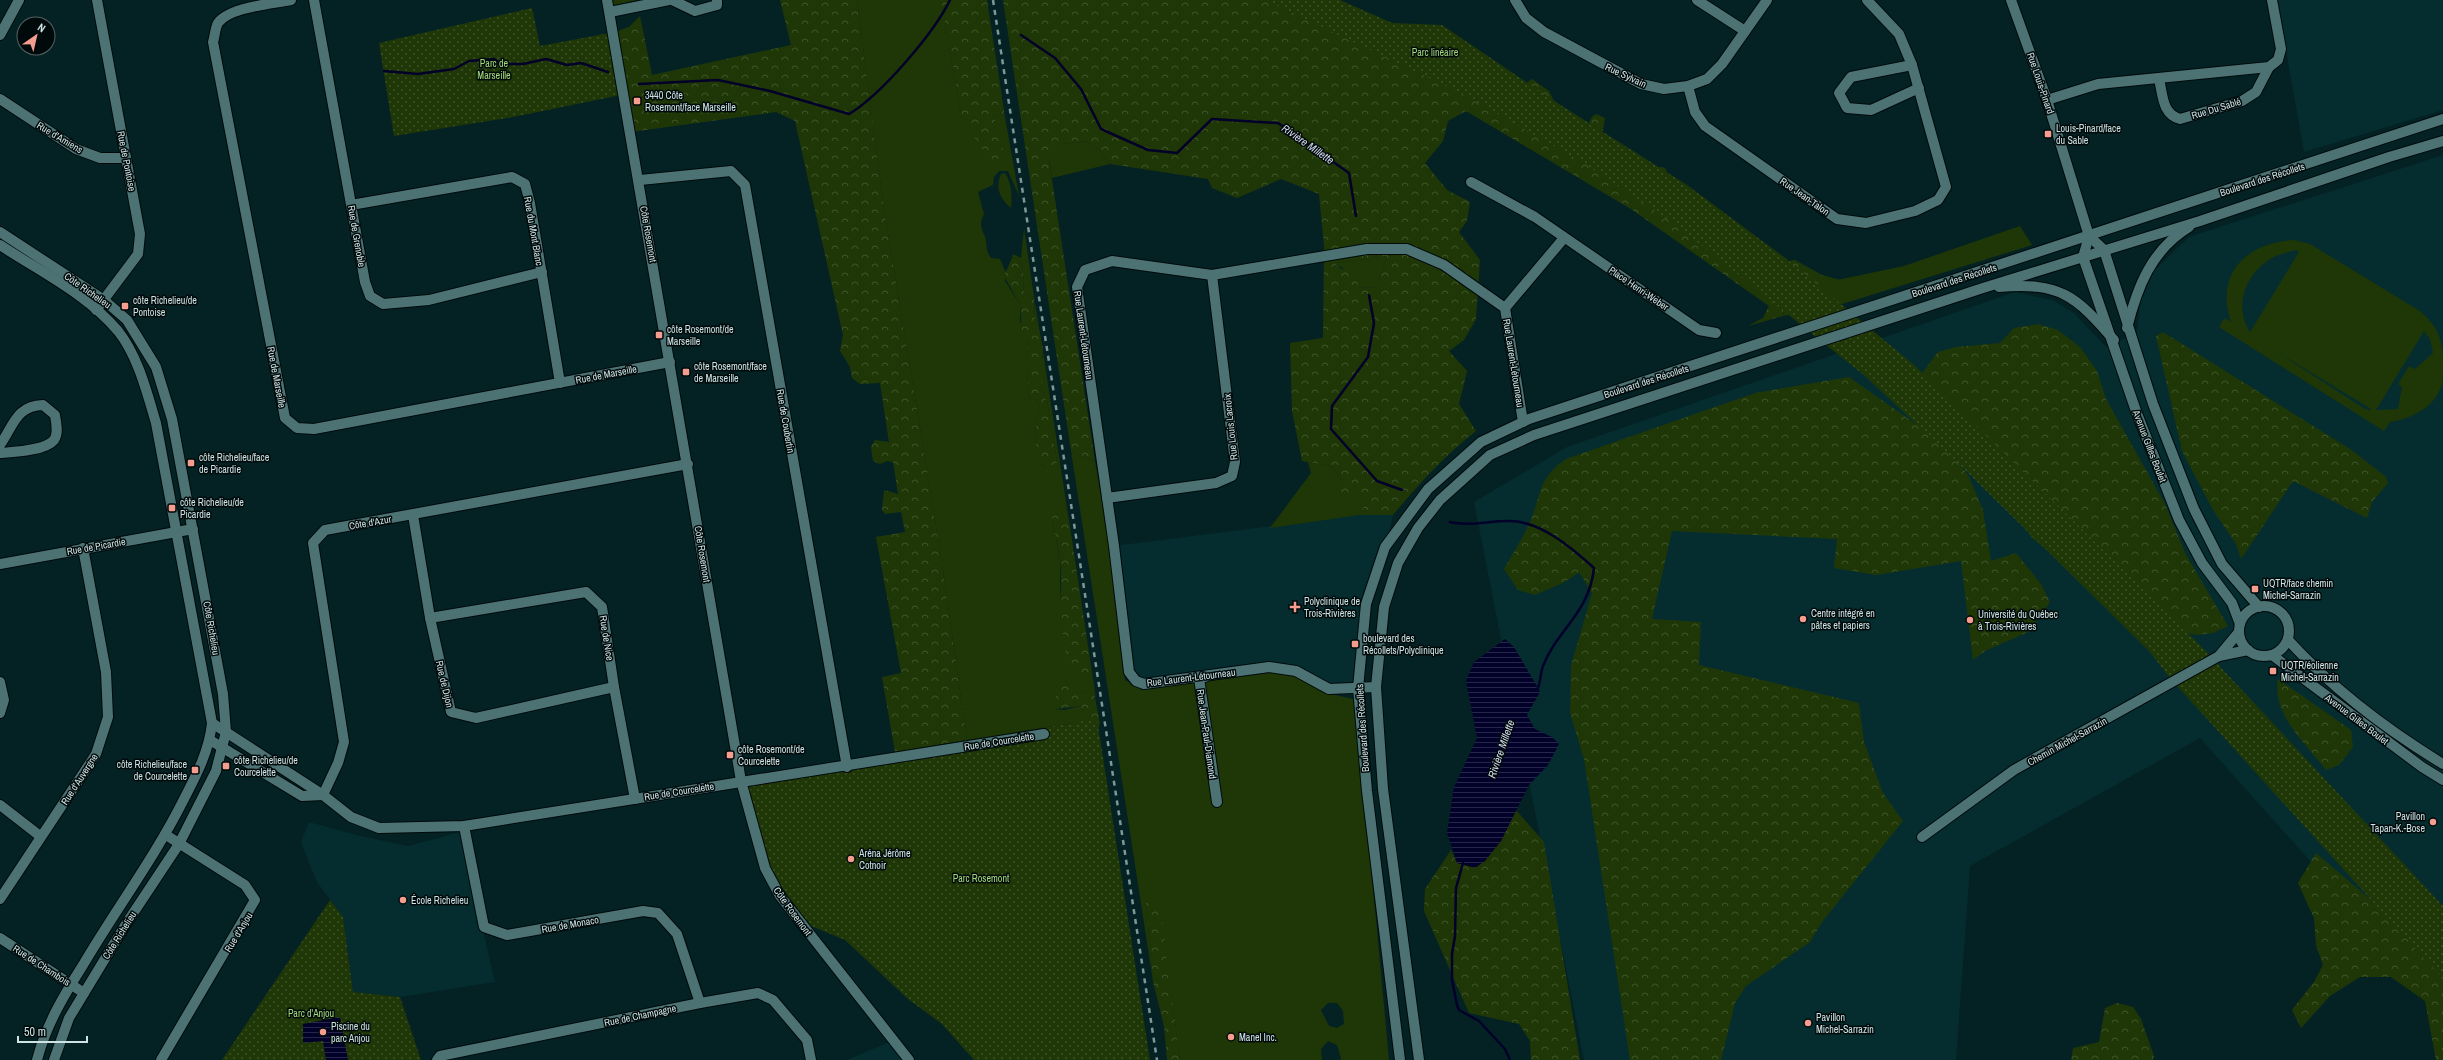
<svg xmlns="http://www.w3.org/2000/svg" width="2443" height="1060" font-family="'Archivo Narrow',sans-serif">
  <defs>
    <pattern id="forest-crowns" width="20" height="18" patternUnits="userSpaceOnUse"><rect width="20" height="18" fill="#1f3706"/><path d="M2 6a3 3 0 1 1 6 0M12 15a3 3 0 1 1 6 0" fill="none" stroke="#3e542a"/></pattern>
    <pattern id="park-dots" width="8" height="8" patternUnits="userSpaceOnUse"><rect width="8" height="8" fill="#1f3706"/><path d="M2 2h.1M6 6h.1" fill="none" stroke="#3e542a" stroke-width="1.8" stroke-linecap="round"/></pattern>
    <pattern id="water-rules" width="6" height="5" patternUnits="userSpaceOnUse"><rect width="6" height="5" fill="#020129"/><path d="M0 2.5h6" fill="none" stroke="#262648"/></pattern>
  </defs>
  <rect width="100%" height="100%" fill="#042224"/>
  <g fill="#052d2f">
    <path d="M2277,0H2443V110L2304,152Z"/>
    <path d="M2443,155V1009L2200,738L1970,866L1956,1060H1584L1474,502L1567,447L2015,292L2052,300L2074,313L2106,347L2137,333L2140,303L2154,271L2189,237Z"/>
    <path d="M1359,515H1393L1386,546L1366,604L1358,688L1329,689L1296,671L1144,684L1129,672L1114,546Z"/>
    <path d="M309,822L360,836L408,846L460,832L495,982L400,997L353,992L343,917L317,882L301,842Z"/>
    <path d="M892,1041L906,1060H847Z"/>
  </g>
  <g fill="#1f3706" fill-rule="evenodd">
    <path d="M857,0H941L962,119L997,130L994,116L1001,113L1005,117L1019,196L1008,171H999L994,177L993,185L978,192L984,214C979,223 981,228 985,237C988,245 984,248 991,258L1000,259L1006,273L1005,281L1020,304V322L1029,341L1026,355L1043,358C1042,340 1033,321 1035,303L1044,358L1096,698L1094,693L1080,692L1055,709L1064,710L1080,706L1083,711L1080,722L967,740L940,550L883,203ZM1027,375H1043L1044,380L1041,385L1048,407L1057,461L1048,473C1034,456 1032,428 1040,408L1036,399L1030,400ZM1058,514L1070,527L1092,672L1091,681L1065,641L1060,587V560L1052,518Z"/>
    <path d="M1086,141L1100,151L1110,164L1052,178L1049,159L1060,144Z"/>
    <path d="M1005,173C1012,183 1012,197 1011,208C1000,199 995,188 1001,174Z"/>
    <path d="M2020,226L2032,245L1826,309L1783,316L1786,299L1799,288L1904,266Z"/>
    <path d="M1024,228L1034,297L1024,294C1023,281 1026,271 1018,259L1012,258L1013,254L1021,258Z"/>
    <path d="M2294,240L2310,244L2420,311C2438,327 2443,339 2443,363C2443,369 2443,378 2442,384C2436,407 2411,419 2390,422L2384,431L2219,327L2224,318L2231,322C2214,273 2248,242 2294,240ZM2296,250L2299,252L2250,332C2233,306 2246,273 2272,258C2279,254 2289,252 2296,250ZM2424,331L2430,339L2433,353L2415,369L2409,366L2398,384L2402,387L2398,409L2376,410ZM2274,350L2371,409V410L2365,409Z"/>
    <path d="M1387,256L1377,287L1359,288L1345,270L1335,263Z"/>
    <path d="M1071,451L1095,461L1109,543L1125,680L1142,690L1269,671L1293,674L1322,692L1353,699L1356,704L1389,1060H1340L1341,1058L1337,1045L1328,1041L1321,1049L1322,1060H1180L1163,931L1148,896L1146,903L1153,981ZM1328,1003H1337L1343,1011L1344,1024L1337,1028L1329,1026L1321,1010Z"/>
    <path d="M1308,462L1331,466L1344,483L1364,495V506L1359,515L1270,528L1311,473Z"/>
  </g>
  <g fill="url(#forest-crowns)" fill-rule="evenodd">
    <path d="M610,0H636L611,6Z"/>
    <path d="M780,0H857L883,203L940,550L967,740L895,752L882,677L901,673L876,537L905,532L901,512L885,514L882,510L884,490L898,494L893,462L887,461L880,464L873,461L871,447L875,440L889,442L880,383L860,384L852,378L850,367L840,351L843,335L795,121L776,112L631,132L615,32L629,27L640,16L652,75L791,45Z"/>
    <path d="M941,0H987L1005,117L1001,113L994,116L1003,150L1001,162L994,164L989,159L962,119Z"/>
    <path d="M1003,0H1329L1511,95L1532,79L1549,91L1554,101L1658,171L1660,167L1665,168L1668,174L1789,261L1795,260L1822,275L1840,280L1799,288L1786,299L1783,316L1748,326L1763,318L1769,306L1631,209L1466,111L1448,121L1443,141L1425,163L1447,190L1470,202L1467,221L1459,232L1480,260L1476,319L1464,340L1449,351L1467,371L1459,404L1476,431C1444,456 1419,484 1393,515H1359L1364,506V495L1346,498L1340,492L1344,483L1331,466L1302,461L1292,411L1290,343L1323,338L1324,246L1319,194L1281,179L1237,198L1212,188L1208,179L1110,164L1100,151L1086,141L1061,144L1049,160L1095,461L1071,451ZM1387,256L1377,287L1359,288L1355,275L1340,268L1335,263Z"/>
    <path d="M1596,114L1605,118L1603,130L1600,134L1589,123L1592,117Z"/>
    <path d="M1012,258L1018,259C1026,271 1023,281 1024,294L1034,297C1035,304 1034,310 1035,316C1037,331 1048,349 1040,363H1034L1026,355L1029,341L1022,333L1020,304L1004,276Z"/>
    <path d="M2038,324L2058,330L2080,347L2097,371L2106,399L2165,504L2185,553L2228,626L2213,633L2196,635L2170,630L2066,565L2032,538L1920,376L1938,352L1956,347L2000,343L2014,328Z"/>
    <path d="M2163,332L2353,451L2386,477L2388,483L2372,502L2367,518L2293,481L2241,559L2236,544L2213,510L2182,451L2156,336Z"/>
    <path d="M1029,368L1035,369L1043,375L1044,380L1041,385L1048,407L1057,461L1055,467L1048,473C1034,456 1032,428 1040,408L1036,399L1030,400L1027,375Z"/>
    <path d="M1849,377L1940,441L1968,475L1983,510L1991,561L2016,553L2041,584L2050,602L2028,632L1985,651L1973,660L1961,561L1876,575L1834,568L1837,539L1672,531L1652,619L1701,622L1699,665L1859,703L1864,742L1883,793L1903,821L1822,922L1810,942L1746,986L1735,1003L1721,1060H1630L1584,759L1570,713L1571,666L1592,593L1579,572L1565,582L1535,595L1518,590L1504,569C1513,553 1523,538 1530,522C1542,494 1537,479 1566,459L1755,393Z"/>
    <path d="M1058,514L1067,515L1070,527L1092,672L1091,681L1083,682C1054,659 1064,593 1060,559C1058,545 1054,532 1052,517Z"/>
    <path d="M2278,679L2351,730L2353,747L2339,765L2326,770C2306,744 2272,715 2278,679Z"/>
    <path d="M1065,682L1080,692L1094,693L1100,723L1097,732L1081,723L1079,720L1083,711L1080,706L1055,709L1054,700Z"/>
    <path d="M1516,810L1544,842L1580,1060H1531L1530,1041L1519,1024L1469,1013L1424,911L1425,889L1451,850L1457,863L1501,841Z"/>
    <path d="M2316,853L2385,912L2443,974V1060H2436L2425,1001L2391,977H2360L2330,996L2301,1028L2292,1010L2314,982L2323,965L2316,945L2314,918L2298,883Z"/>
    <path d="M1147,896L1154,898L1161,913L1180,1060H1167L1164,1026L1153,982L1146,903Z"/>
    <path d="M2117,1003L2133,1007L2141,1019L2154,1056L2153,1060H2071L2073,1048L2099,1042L2105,1008Z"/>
  </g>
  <g fill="url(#park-dots)">
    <path d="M1265,0H1340L1392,23L1442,25L1554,101L1687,185L1789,261L1914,365L2198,643L2443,906V979L2169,677L2150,652L1957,462L1865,376L1676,225L1582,162L1461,93Z"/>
    <path d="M532,8L540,46L615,32L626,94L513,117L394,136L379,43Z"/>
    <path d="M1097,719L1150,1060H974L942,1024L908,999L845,940L804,923L767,868L740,778Z"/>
    <path d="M330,900L343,917L353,992L400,997L421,1060H222Z"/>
  </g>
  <g fill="url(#water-rules)">
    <path d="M1505,639L1514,647L1538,688L1540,692L1527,715L1535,729L1552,737L1559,744L1548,765L1529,785L1501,841L1485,861L1475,868L1457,863L1447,833L1454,787L1477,738L1466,681L1474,662Z"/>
    <path d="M340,1017L348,1060H326L323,1041L303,1043V1024Z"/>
  </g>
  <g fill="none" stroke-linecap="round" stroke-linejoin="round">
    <g stroke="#020129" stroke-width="2.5">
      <path d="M1021,35L1055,58L1081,89L1101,129L1148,150L1177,153L1212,119L1278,123L1349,173L1356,216"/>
      <path d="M384,71L418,74L454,69L469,61L494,59L501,64H523L546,59L567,65L581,63L608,72"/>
      <path d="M639,84L718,80L770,91L849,114C881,95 934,33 950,0"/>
      <path d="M1369,295L1374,323L1368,357L1332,406L1331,429L1377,481L1402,490"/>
      <path d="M1450,522C1472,527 1490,520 1512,521C1543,523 1572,548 1594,568C1589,614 1558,628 1543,666C1540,673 1541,683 1537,690"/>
      <path d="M1463,863L1456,888L1455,936L1452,954V980L1457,1005L1459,1010L1479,1021L1505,1049L1510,1060"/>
    </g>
    <g stroke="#000a0b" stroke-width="12">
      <g id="minor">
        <path d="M291,0C272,4 229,7 218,23C215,28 215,36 213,42L285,418L297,428L314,429L670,362"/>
        <path d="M314,0L365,282L370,296L383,304L429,300L542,272"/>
        <path d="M672,0L695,11L717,5V0"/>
        <path d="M1515,0L1526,18L1544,32L1641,84L1664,89L1688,86L1707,79L1722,64L1767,0"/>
        <path d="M1697,0L1745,31"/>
        <path d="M2011,0L2047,100L2089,236L2104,250L2153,404L2194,509L2222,564L2259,607"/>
        <path d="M610,12L669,0"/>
        <path d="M0,35L19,0"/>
        <path d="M1912,65L1851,77L1839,93L1847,108L1871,110L1919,88"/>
        <path d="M2159,79C2163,95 2162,114 2180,119L2242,101L2256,92L2269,67"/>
        <path d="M1688,86L1695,112L1705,126L1837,219L1866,223L1915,211L1938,200L1946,187L1912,65L1899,34L1867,0"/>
        <path d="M0,99L76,149L100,158H126"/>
        <path d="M2047,100L2098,84L2269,67L2278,60L2281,49L2272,0"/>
        <path d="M640,180L731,171L745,185L847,767"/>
        <path d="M1471,182L1535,217L1699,330L1716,333"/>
        <path d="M351,205L512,177L525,184L530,203L560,383"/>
        <path d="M2089,236L2083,257L2136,411L2179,520L2202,563L2232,603L2240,624"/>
        <path d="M1505,308L1564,238"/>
        <path d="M96,310L138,254L140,234L97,0"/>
        <path d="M0,445C14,425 16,406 43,405L55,415C56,423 59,433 54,440C45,451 13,452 0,453"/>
        <path d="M1107,498L1216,483L1232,476L1235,462L1212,275"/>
        <path d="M413,515L430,618L451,712L476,718L614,687"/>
        <path d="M0,564L193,529"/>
        <circle cx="2264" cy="631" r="25"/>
        <path d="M430,618L586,592L602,607L614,687L635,799"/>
        <path d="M2239,632L2219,656L2248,650"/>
        <path d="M2288,640C2333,689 2387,730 2443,764"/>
        <path d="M2272,655L2422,767L2443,780"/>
        <path d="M1205,677L1199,678L1217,802"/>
        <path d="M0,682L4,700L0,713"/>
        <path d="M1376,687L1329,689L1296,671L1269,667L1144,684L1136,681L1129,672L1114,546L1077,287L1085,270L1112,261L1212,275L1367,249H1407L1444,265L1505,308L1523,422"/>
        <path d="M212,723L323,795L351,817L379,828L464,826L1044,734"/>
        <path d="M210,740L302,796L323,795"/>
        <path d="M323,795L338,763L344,742L313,543L325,530L688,464"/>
        <path d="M0,805L40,836"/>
        <path d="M464,826L484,927L507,935L643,911L658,913L677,934L700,1003"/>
        <path d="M1922,837L2014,770L2219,656"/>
        <path d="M0,899L96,754L108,717L106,672L83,548"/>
        <path d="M0,938L84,993"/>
        <path d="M161,1060L255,900L245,885L166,835"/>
        <path d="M437,1060L440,1056L700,1003L758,993L773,1000L807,1040L811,1060"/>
      </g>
    </g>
    <g stroke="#000a0b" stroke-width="12">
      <g id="tertiary">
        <path d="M607,0L741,781L765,868L780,896L909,1060"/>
        <path d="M0,232L104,300L127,320L156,367L172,419L223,694L226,732L216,771L179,844L126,924L69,1018L54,1060"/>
        <path d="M0,245C39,271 87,294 118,331C138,356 147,393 156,423L212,723C209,751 197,774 184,799C155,857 116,909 83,965C64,995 46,1025 37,1060"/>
      </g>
    </g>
    <g stroke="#000a0b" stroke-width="12">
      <g id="secondary">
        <path d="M1999,287C2060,282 2075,295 2114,340"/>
        <path d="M2127,328C2137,288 2151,250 2189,227"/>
        <path d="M1400,1060L1367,791L1358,688L1366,604L1385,547L1428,489L1481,442L1529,419L2443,119"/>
        <path d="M1419,1060L1383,789L1376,687L1384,607L1398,563L1418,528L1440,500L1490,455L1534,435L1983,288L2200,221L2389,157L2443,141"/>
      </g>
    </g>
    <use href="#minor" stroke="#4c7274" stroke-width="10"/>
    <use href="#tertiary" stroke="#4c7274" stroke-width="10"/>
    <use href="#secondary" stroke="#4c7274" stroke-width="10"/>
    <path stroke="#7f9798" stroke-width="2.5" stroke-dasharray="5 5" stroke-linecap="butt" d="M993,0L1157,1060"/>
  </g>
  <g fill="#f59d8f" stroke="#000a0b" stroke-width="1.5">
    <rect x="633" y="97" width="8" height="8" rx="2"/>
    <rect x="2044" y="130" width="8" height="8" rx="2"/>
    <rect x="121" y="302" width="8" height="8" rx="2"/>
    <rect x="655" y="331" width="8" height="8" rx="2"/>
    <rect x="682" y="368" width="8" height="8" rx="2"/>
    <rect x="187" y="459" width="8" height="8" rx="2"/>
    <rect x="168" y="504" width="8" height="8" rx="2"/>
    <rect x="2251" y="585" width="8" height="8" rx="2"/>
    <path d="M1293 601h4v4h4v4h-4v4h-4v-4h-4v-4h4z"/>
    <circle cx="1803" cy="619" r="4"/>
    <circle cx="1970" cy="620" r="4"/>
    <rect x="1351" y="640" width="8" height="8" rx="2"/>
    <rect x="2269" y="667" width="8" height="8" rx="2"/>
    <rect x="726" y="751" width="8" height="8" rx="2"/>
    <rect x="222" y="762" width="8" height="8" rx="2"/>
    <rect x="191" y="766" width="8" height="8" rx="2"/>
    <circle cx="2433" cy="822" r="4"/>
    <circle cx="851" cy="859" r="4"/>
    <circle cx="403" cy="900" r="4"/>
    <circle cx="1808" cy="1023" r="4"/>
    <circle cx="323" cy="1032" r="4"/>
    <circle cx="1231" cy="1037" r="4"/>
  </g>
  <g text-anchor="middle" stroke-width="3" stroke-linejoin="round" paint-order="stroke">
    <g font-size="10" fill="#a5da7b" stroke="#000a0b">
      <text x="1435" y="56">Parc linéaire</text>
      <text x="494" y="67">Parc de<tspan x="494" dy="12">Marseille</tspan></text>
      <text x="981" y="882">Parc Rosemont</text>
      <text x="311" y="1017">Parc d'Anjou</text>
    </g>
    <g font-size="10" fill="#cfe3e4" stroke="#000a0b">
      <text transform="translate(1626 75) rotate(25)" y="4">Rue Sylvain</text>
      <text transform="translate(2041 83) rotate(71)" y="4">Rue Louis-Pinard</text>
      <text transform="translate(2216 108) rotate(-17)" y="4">Rue Du Sablé</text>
      <text transform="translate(60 137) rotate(31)" y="4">Rue d'Amiens</text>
      <text transform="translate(127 161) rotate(79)" y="4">Rue de Pontoise</text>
      <text transform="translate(2262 179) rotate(-18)" y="4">Boulevard des Récollets</text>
      <text transform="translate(1805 196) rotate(35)" y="4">Rue Jean-Talon</text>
      <text transform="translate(534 231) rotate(80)" y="4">Rue du Mont Blanc</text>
      <text transform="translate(649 234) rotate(80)" y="4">Côte Rosemont</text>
      <text transform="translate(357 236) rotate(80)" y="4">Rue de Grenoble</text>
      <text transform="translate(1954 280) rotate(-18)" y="4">Boulevard des Récollets</text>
      <text transform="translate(1639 288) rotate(34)" y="4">Place Henri-Weber</text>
      <text transform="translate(88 290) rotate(35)" y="4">Côte Richelieu</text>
      <text transform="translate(1084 335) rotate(82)" y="4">Rue Laurent-Létourneau</text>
      <text transform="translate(1514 363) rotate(81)" y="4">Rue Laurent-Létourneau</text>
      <text transform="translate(606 374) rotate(-11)" y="4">Rue de Marseille</text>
      <text transform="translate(277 377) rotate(79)" y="4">Rue de Marseille</text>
      <text transform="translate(1646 381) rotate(-18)" y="4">Boulevard des Récollets</text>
      <text transform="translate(786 421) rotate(80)" y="4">Rue de Coubertin</text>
      <text transform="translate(1230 427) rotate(-96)" y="4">Rue Louis Lacroix</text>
      <text transform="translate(2150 446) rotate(69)" y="4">Avenue Gilles Boulet</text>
      <text transform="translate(370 522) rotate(-10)" y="4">Côte d'Azur</text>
      <text transform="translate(96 546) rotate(-10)" y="4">Rue de Picardie</text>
      <text transform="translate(703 554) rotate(81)" y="4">Côte Rosemont</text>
      <text transform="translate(212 628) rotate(80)" y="4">Côte Richelieu</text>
      <text transform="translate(607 638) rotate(81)" y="4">Rue de Nice</text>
      <text transform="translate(1191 677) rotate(-7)" y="4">Rue Laurent-Létourneau</text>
      <text transform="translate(445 684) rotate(77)" y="4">Rue de Dijon</text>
      <text transform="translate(2357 719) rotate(37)" y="4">Avenue Gilles Boulet</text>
      <text transform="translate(1362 728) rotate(-94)" y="4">Boulevard des Récollets</text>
      <text transform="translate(1207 734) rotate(82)" y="4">Rue Jean-Paul-Diamond</text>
      <text transform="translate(999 741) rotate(-9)" y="4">Rue de Courcelette</text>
      <text transform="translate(2067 741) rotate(-29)" y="4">Chemin Michel-Sarrazin</text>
      <text transform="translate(79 779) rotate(-57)" y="4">Rue d'Auvergne</text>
      <text transform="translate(679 791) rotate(-9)" y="4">Rue de Courcelette</text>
      <text transform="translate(793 911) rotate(54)" y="4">Côte Rosemont</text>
      <text transform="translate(570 924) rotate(-10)" y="4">Rue de Monaco</text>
      <text transform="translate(238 932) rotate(-59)" y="4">Rue d'Anjou</text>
      <text transform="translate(119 935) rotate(-58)" y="4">Côte Richelieu</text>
      <text transform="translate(42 965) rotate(33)" y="4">Rue de Chambois</text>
      <text transform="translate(640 1015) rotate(-12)" y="4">Rue de Champagne</text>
    </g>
    <g font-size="10" fill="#cfe3e4" stroke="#000a0b" text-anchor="start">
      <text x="645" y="99">3440 Côte<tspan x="645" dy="12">Rosemont/face Marseille</tspan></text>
      <text x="2056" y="132">Louis-Pinard/face<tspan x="2056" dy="12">du Sable</tspan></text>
      <text x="133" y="304">côte Richelieu/de<tspan x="133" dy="12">Pontoise</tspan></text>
      <text x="667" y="333">côte Rosemont/de<tspan x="667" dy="12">Marseille</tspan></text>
      <text x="694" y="370">côte Rosemont/face<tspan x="694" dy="12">de Marseille</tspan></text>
      <text x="199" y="461">côte Richelieu/face<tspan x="199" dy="12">de Picardie</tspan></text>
      <text x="180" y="506">côte Richelieu/de<tspan x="180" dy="12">Picardie</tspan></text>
      <text x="2263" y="587">UQTR/face chemin<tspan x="2263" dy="12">Michel-Sarrazin</tspan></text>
      <text x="1304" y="605">Polyclinique de<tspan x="1304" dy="12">Trois-Rivières</tspan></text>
      <text x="1811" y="617">Centre intégré en<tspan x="1811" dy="12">pâtes et papiers</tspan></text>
      <text x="1978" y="618">Université du Québec<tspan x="1978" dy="12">à Trois-Rivières</tspan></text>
      <text x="1363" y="642">boulevard des<tspan x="1363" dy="12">Récollets/Polyclinique</tspan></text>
      <text x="2281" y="669">UQTR/éolienne<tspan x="2281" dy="12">Michel-Sarrazin</tspan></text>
      <text x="738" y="753">côte Rosemont/de<tspan x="738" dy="12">Courcelette</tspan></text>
      <text x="234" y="764">côte Richelieu/de<tspan x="234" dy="12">Courcelette</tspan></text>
      <text x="187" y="768" text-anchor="end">côte Richelieu/face<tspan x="187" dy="12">de Courcelette</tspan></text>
      <text x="2425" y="820" text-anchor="end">Pavillon<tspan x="2425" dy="12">Tapan-K.-Bose</tspan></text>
      <text x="859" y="857">Aréna Jérôme<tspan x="859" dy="12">Cotnoir</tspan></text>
      <text x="411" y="904">École Richelieu</text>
      <text x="1816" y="1021">Pavillon<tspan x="1816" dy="12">Michel-Sarrazin</tspan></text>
      <text x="331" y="1030">Piscine du<tspan x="331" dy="12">parc Anjou</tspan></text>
      <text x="1239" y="1041">Manel Inc.</text>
    </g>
    <g font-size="11" font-style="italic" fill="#d5dbee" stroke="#000a0b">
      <text transform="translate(1308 144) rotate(35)" y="4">Rivière Millette</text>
      <text transform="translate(1501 749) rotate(-71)" y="4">Rivière Millette</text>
    </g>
  </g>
  <g transform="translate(36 36) rotate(34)"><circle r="19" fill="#000a0b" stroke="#536162"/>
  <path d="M0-3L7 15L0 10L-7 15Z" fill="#f59d8f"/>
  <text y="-6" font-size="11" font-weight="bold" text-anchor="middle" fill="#cfe3e4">N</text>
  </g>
  <path d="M18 1036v6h69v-6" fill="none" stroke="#cfe3e4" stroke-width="2"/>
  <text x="24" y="1036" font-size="12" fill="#cfe3e4" stroke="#000a0b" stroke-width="3" paint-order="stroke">50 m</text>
</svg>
